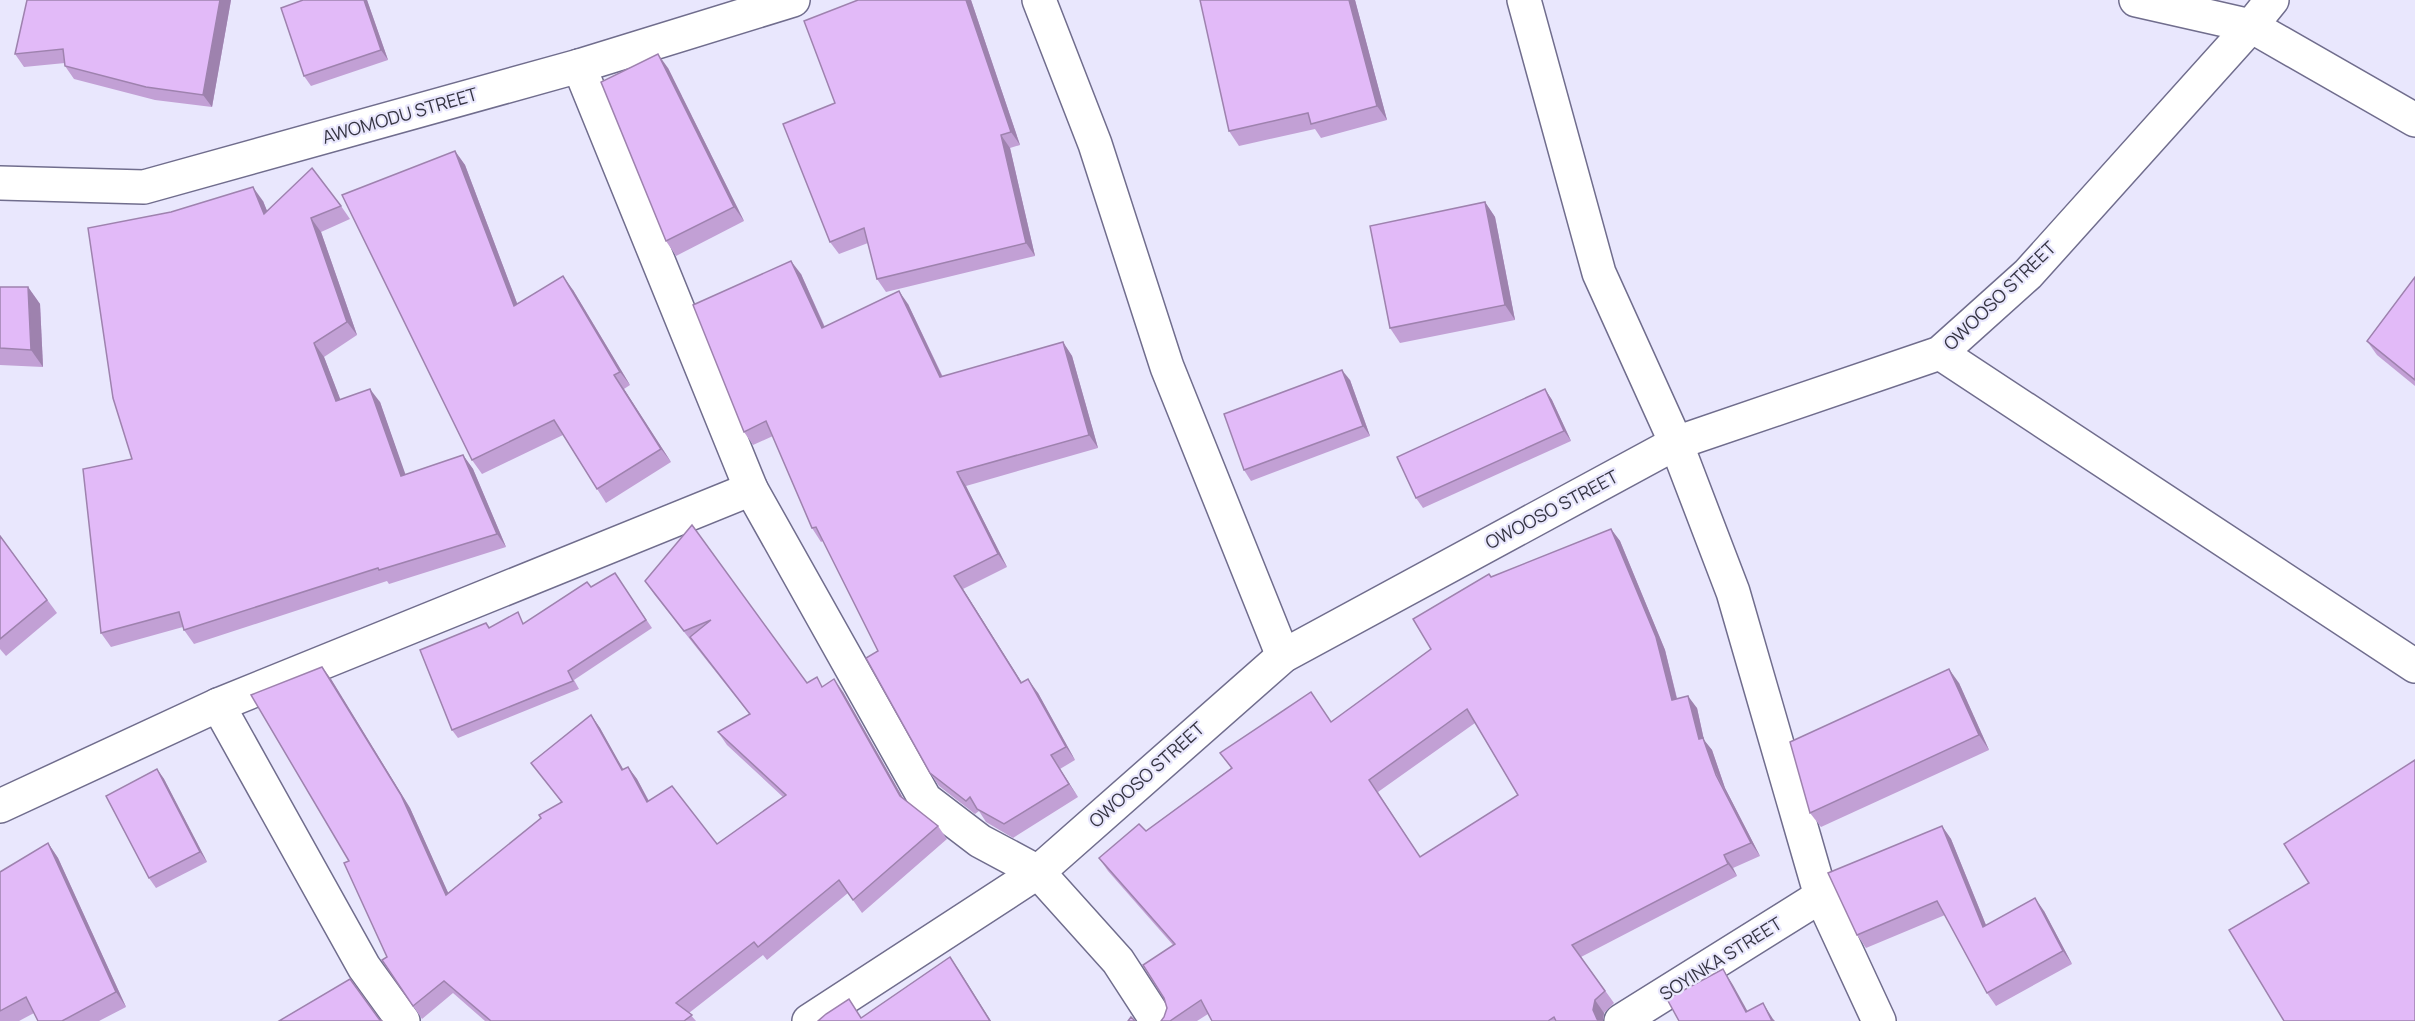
<svg xmlns="http://www.w3.org/2000/svg" width="2415" height="1021" font-family="Manrope,sans-serif">
  <rect width="100%" height="100%" fill="#e9e7fd"/>
  <g fill="none" stroke-linecap="round" stroke-linejoin="round">
    <g stroke="#706d8d" stroke-width="36">
      <g id="minor">
        <path d="M1039,0L1095,144L1167,367L1283,656"/>
        <path d="M1524,0L1599,273L1676,443L1733,592L1821,896L1879,1021"/>
        <path d="M2136,0L2251,26L2415,120"/>
        <path d="M579,66L751,489L925,799L980,841L1038,872L1118,961L1157,1021"/>
        <path d="M0,183L144,187L579,66L793,0"/>
        <path d="M1940,353L2415,666"/>
        <path d="M218,705L364,967L403,1021"/>
        <path d="M0,806L218,705L751,489"/>
        <path d="M809,1021L1038,872L1283,656L1676,443L1940,353L2028,274L2251,26L2272,0"/>
        <path d="M1621,1021L1821,896"/>
      </g>
    </g>
    <use href="#minor" stroke="#fff" stroke-width="33"/>
  </g>
  <g fill="#c2a0d5" fill-rule="evenodd">
    <path d="M231,0L212,107L155,100L74,79L65,66V63L24,67L15,54Z"/>
    <path d="M303,0H367L388,60L311,86L304,76Z"/>
    <path d="M858,0H971L1020,145L1010,148L1035,256L886,292L877,279L868,243L839,254L830,242L835,103Z"/>
    <path d="M1355,0L1387,120L1321,138L1315,129L1239,146L1229,131Z"/>
    <path d="M668,68L744,221L676,256L666,241Z"/>
    <path d="M455,151L465,165L517,303L573,290L630,385L624,389L671,462L606,503L563,435L482,474L472,460Z"/>
    <path d="M263,201L267,211L341,206L350,219L321,232L357,335L324,357L340,399L380,402L405,475L463,455L473,469L506,547L389,584L387,581L194,644L184,630L183,627L111,647L101,633L132,459L171,212Z"/>
    <path d="M1485,202L1495,217L1515,320L1400,343L1390,328Z"/>
    <path d="M801,274L825,327L908,304L943,377L1063,342L1072,356L1098,448L966,486L1007,567L963,589L1022,683L1038,693L1075,760L1060,769L1078,797L1013,838L986,822L979,811L975,814L939,786L930,773L878,651L823,541L821,542L812,528L773,436L753,445L744,432Z"/>
    <path d="M2415,277V386L2377,355L2367,341Z"/>
    <path d="M0,287H28L40,304L43,367L0,365Z"/>
    <path d="M1350,380L1370,436L1251,481L1244,470Z"/>
    <path d="M1545,389L1552,400L1571,441L1423,508L1416,498Z"/>
    <path d="M1611,529L1620,541L1665,650L1677,698L1697,708L1704,740L1712,750L1725,788L1760,856L1733,868L1737,876L1581,957L1614,1003L1604,1013L1603,1021H1212L1208,1014L1197,1021H1161L1164,1017L1167,1008L1173,945L1108,871L1099,858L1146,831L1231,768L1220,753L1331,722L1431,649L1491,577ZM1475,723L1518,795L1420,857L1378,792Z"/>
    <path d="M0,536L57,613L6,656L0,649Z"/>
    <path d="M615,573L652,628L574,680L579,689L458,738L452,730L486,623L490,628L525,623L591,587Z"/>
    <path d="M645,581L807,683L823,686L843,692L903,798L938,826L947,839L862,913L848,893L767,960L763,955L689,1013L696,1021H485L453,993L422,1019L413,1006L387,957L349,861L331,679L410,808L448,893L562,803L531,763L591,715L600,728L623,770L628,767L637,779L649,801L717,844L783,797L727,745L718,732L750,715L654,594Z"/>
    <path d="M1959,683L1989,750L1821,827L1810,813Z"/>
    <path d="M157,769L164,779L207,862L156,888L149,878Z"/>
    <path d="M1942,826L1951,839L1986,925L2044,911L2072,964L1996,1006L1987,993L1945,915L1866,948L1857,935Z"/>
    <path d="M48,843L58,858L126,1007L99,1021H38L34,1013L19,1021H0V872Z"/>
  </g>
  <g fill="#9e82ae">
    <path d="M220,0H231L212,107L203,95Z"/>
    <path d="M364,0H367L388,60L381,50Z"/>
    <path d="M966,0H971L1020,145L1011,132Z"/>
    <path d="M1349,0H1355L1387,120L1377,106Z"/>
    <path d="M658,54L668,68L744,221L734,207Z"/>
    <path d="M1001,135L1010,148L1035,256L1026,243Z"/>
    <path d="M455,151L465,165L523,319L514,306Z"/>
    <path d="M253,187L263,201L274,228L264,214Z"/>
    <path d="M1485,202L1495,217L1515,320L1505,305Z"/>
    <path d="M311,218L321,232L357,335L347,322Z"/>
    <path d="M791,261L801,274L831,342L822,328Z"/>
    <path d="M563,276L573,290L630,385L620,372Z"/>
    <path d="M28,287L40,304L43,367L31,350Z"/>
    <path d="M899,291L908,304L949,391L940,377Z"/>
    <path d="M1063,342L1072,356L1098,448L1089,435Z"/>
    <path d="M314,343L324,357L346,414L336,401Z"/>
    <path d="M1342,370L1350,380L1370,436L1363,426Z"/>
    <path d="M614,375L624,389L671,462L661,449Z"/>
    <path d="M370,389L380,402L411,490L401,476Z"/>
    <path d="M1545,389L1552,400L1571,441L1564,431Z"/>
    <path d="M463,455L473,469L506,547L497,534Z"/>
    <path d="M957,472L966,486L1007,567L998,554Z"/>
    <path d="M1611,529L1620,541L1665,650L1680,712L1672,700Z"/>
    <path d="M954,576L963,589L1031,697L1021,683Z"/>
    <path d="M322,667L331,679L410,808L455,908L446,895Z"/>
    <path d="M1949,669L1959,683L1989,750L1979,735Z"/>
    <path d="M834,679L843,692L909,809L900,796Z"/>
    <path d="M1028,679L1038,693L1075,760L1066,747Z"/>
    <path d="M1688,696L1697,708L1704,740L1712,750L1725,788L1760,856L1751,843L1699,739Z"/>
    <path d="M591,715L600,728L631,783L622,770Z"/>
    <path d="M1051,755L1078,797L1069,784Z"/>
    <path d="M628,767L637,779L656,815L647,802Z"/>
    <path d="M157,769L164,779L207,862L200,852Z"/>
    <path d="M1942,826L1951,839L1992,940L1983,927Z"/>
    <path d="M48,843L58,858L126,1007L116,992Z"/>
    <path d="M1724,855L1733,868L1737,876L1728,864Z"/>
    <path d="M2035,898L2044,911L2072,964L2063,951Z"/>
    <path d="M950,957L959,970L991,1021H990Z"/>
    <path d="M1723,969L1733,985L1753,1021L1746,1012Z"/>
    <path d="M1595,1000L1604,1013L1603,1021H1598L1597,1019L1593,1010Z"/>
    <path d="M1763,1003L1773,1019L1775,1021H1772Z"/>
  </g>
  <g fill="#e2baf8" stroke="#9e82ae" stroke-width="1.5" fill-rule="evenodd">
    <path d="M27,0H220L203,95L146,87L65,66L63,49L15,54Z"/>
    <path d="M303,0H364L381,50L304,76L281,8Z"/>
    <path d="M858,0H966L1011,132L1001,135L1026,243L877,279L864,228L830,242L783,124L835,103L804,21Z"/>
    <path d="M1200,0H1349L1377,106L1311,124L1308,113L1229,131Z"/>
    <path d="M658,54L734,207L666,241L601,82Z"/>
    <path d="M455,151L514,306L563,276L620,372L614,375L661,449L597,489L554,420L472,460L342,195Z"/>
    <path d="M312,168L341,206L311,218L347,322L314,343L336,401L370,389L401,476L463,455L497,534L379,570L378,568L184,630L179,612L101,633L83,469L132,459L113,398L88,228L171,212L253,187L264,214Z"/>
    <path d="M1485,202L1505,305L1390,328L1370,226Z"/>
    <path d="M791,261L822,328L899,291L940,377L1063,342L1089,435L957,472L998,554L954,576L1021,683L1028,679L1066,747L1051,755L1069,784L1004,824L977,809L970,797L966,801L930,773L866,658L878,651L816,527L812,528L766,421L744,432L693,305Z"/>
    <path d="M2415,277V380L2367,341Z"/>
    <path d="M0,287H28L31,350L0,348Z"/>
    <path d="M1342,370L1363,426L1244,470L1224,414Z"/>
    <path d="M1545,389L1564,431L1416,498L1397,457Z"/>
    <path d="M692,525L807,683L817,677L822,687L834,679L900,796L938,826L853,900L839,880L758,947L754,942L676,1003L692,1015L684,1021H491L444,981L413,1006L382,960L387,957L344,863L349,861L251,695L322,667L401,795L446,895L541,818L539,815L562,802L531,763L591,715L622,770L628,767L647,802L672,786L717,844L786,795L718,732L750,714L690,637L711,620L684,631L645,581Z"/>
    <path d="M1611,529L1656,637L1672,700L1688,696L1699,739L1703,738L1716,775L1751,843L1724,855L1728,864L1572,945L1605,991L1595,1000L1593,1010L1597,1019L1599,1021H1556L1554,1017L1548,1021H1212L1201,1000L1170,1021H1161L1164,1017L1167,1008L1164,998L1143,965L1175,944L1099,858L1139,824L1146,831L1232,768L1220,753L1311,692L1331,722L1431,649L1413,619L1489,574L1491,577ZM1467,709L1518,795L1420,857L1369,780Z"/>
    <path d="M0,536L47,600L0,639Z"/>
    <path d="M615,573L646,620L568,671L573,681L452,730L420,650L486,623L489,628L518,612L523,624L587,582L591,587Z"/>
    <path d="M1949,669L1979,735L1810,813L1790,742Z"/>
    <path d="M2415,760V1021H2284L2229,930L2309,883L2284,844Z"/>
    <path d="M157,769L200,852L149,878L106,796Z"/>
    <path d="M1942,826L1983,927L2035,898L2063,951L1987,993L1937,901L1857,935L1828,873Z"/>
    <path d="M48,843L116,992L62,1021H38L26,997L0,1011V872Z"/>
    <path d="M950,957L990,1021H818L826,1014L849,999L861,1018Z"/>
    <path d="M1723,969L1746,1012L1763,1003L1772,1021H1679L1667,999Z"/>
    <path d="M350,979L379,1019L382,1021H279Z"/>
    <path d="M1131,1017L1135,1021H1128Z"/>
  </g>
  <g text-anchor="middle" stroke-width="4.5" stroke-linejoin="round" paint-order="stroke">
    <g font-size="18" fill="#353442" stroke="#e9e7fd">
      <text transform="translate(400 116) rotate(-16)" y="6">AWOMODU STREET</text>
      <text transform="translate(2000 296) rotate(-44)" y="6">OWOOSO STREET</text>
      <text transform="translate(1552 510) rotate(-28)" y="6">OWOOSO STREET</text>
      <text transform="translate(1147 775) rotate(-42)" y="6">OWOOSO STREET</text>
      <text transform="translate(1721 959) rotate(-32)" y="6">SOYINKA STREET</text>
    </g>
  </g>
</svg>
